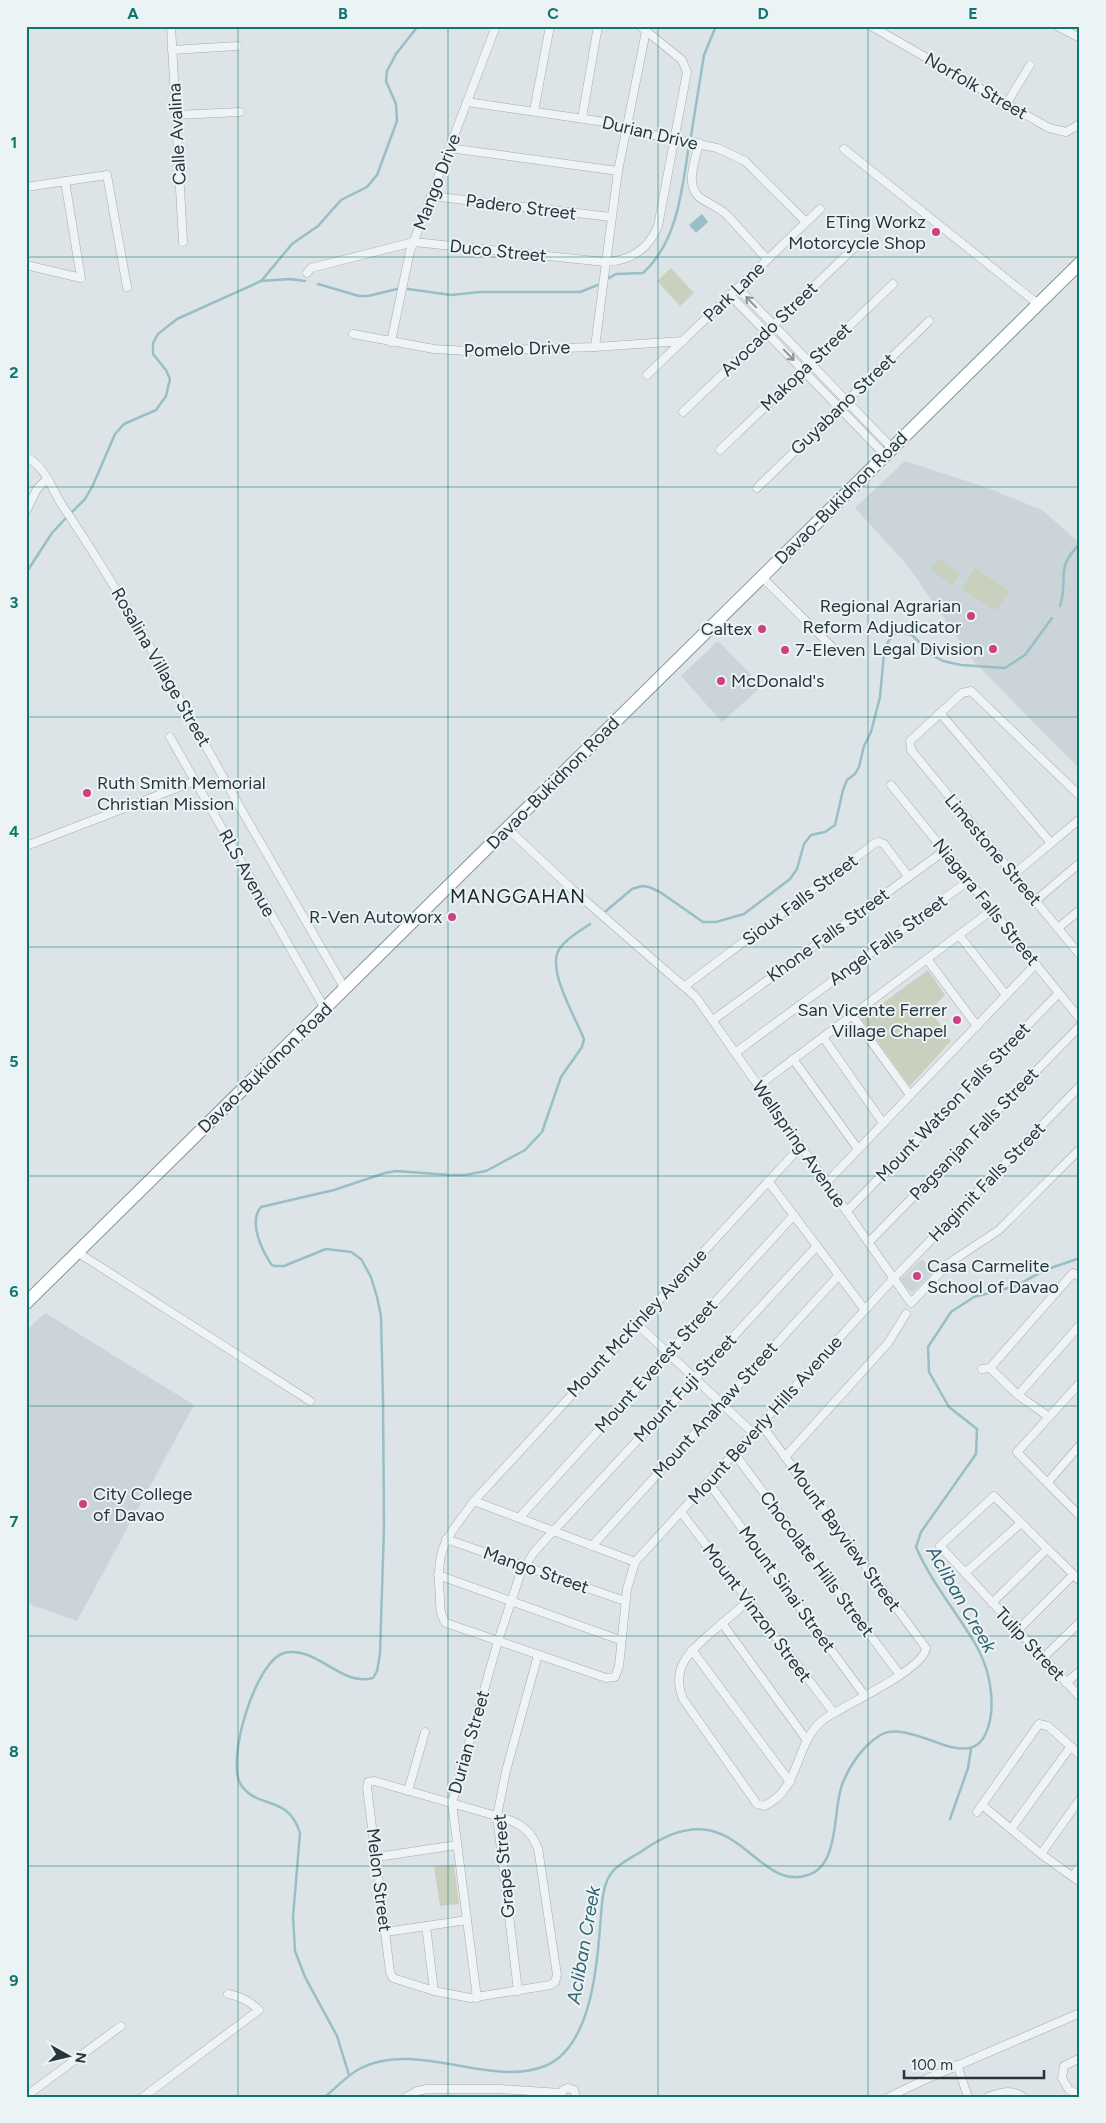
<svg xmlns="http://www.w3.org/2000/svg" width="1106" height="2123" font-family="Figtree,sans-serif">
  <rect width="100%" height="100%" fill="#dde4e7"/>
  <g fill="#cbd4d9">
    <path d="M905,461L988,488L1042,510L1080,543V769L975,663L908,566L855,508Z"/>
    <path d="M718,641L762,686L722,722L681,676Z"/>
    <path d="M922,1259L934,1271L912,1293L900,1280Z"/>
    <path d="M45,1313L194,1405L77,1621L26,1603V1331Z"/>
  </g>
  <g fill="#c9d1be">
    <path d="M671,268L694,293L680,306L657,281Z"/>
    <path d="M938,558L960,573L952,585L930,570Z"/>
    <path d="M975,568L1009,591L996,611L962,589Z"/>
    <path d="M928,970L945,995L930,1010L951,1041L910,1086L861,1019Z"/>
    <path d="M454,1864L459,1904L440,1906L434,1867Z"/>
  </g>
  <path fill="#98bec7" d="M702,214L708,222L696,233L689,225Z"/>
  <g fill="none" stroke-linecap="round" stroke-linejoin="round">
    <g stroke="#98bec7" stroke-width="2.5">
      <path d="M691,136L704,55L716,26"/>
      <path d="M609,278L616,274L643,273C678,241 682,189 689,145"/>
      <path d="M262,280L292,244L318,226L341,200L367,187L377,175L397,121L396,104L386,81L387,71L396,54L418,26"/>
      <path d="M318,284L359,296H368L397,289"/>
      <path d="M408,289L451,295L480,292H580L598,285"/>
      <path d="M72,512L85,499L93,485L115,434L124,424L156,410L166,396L170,379L166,370L153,354V343L158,334L177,319L261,281L290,279L305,281"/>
      <path d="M26,573L52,533L65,519"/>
      <path d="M1060,606C1069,579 1054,568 1080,544"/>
      <path d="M606,911L632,889L642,886L649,887L660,892L703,922H716L744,914L790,879L797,869L804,844L811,835L825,832L835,825L843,790L847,780L855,774L859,767L864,746L871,732L880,697L884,653L888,642L893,635L899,632L912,635L932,655L943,661L961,665L1005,668L1025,655L1052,618"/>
      <path d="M950,1819L968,1768L971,1749"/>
      <path d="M349,2075L337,2036L305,1977L295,1951L293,1917L300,1833C288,1794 258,1810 241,1785C225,1761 256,1660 284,1653C317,1645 340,1687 373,1678L377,1671L380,1654L384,1527L383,1399L381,1316L377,1297L371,1277L361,1259L351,1252L326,1249L284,1266H274L271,1264C262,1250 248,1222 261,1207L334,1190L385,1173L396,1171L450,1175H465L486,1171L514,1156L525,1150L542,1132L561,1077L582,1047L584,1039C576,1018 545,968 560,948C567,938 581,930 590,924"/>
      <path d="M325,2097C337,2087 347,2075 361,2068C417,2040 490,2088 545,2066C590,2048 597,1969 600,1927C602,1910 601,1884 613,1871C620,1863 633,1857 642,1851C736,1784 753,1894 808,1875C841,1865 832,1807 843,1782C850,1765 863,1746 879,1736C897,1723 931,1742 951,1747C965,1750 978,1750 985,1735C997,1711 991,1674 979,1651C975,1642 969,1634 964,1626C947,1600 928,1575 916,1547L921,1532L976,1454L977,1429L949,1407L929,1372L928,1347L951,1312L974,1297L1016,1286L1045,1270L1080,1258"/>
    </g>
    <g stroke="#a3acb1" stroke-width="9">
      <g id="minor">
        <path d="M171,26L183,242"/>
        <path d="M871,26L1049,128L1066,132L1080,124"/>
        <path d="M1057,26L1080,38"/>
        <path d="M172,50L237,46"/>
        <path d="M467,102L605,122L644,133L717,148L745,161L806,222"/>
        <path d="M1007,103L1030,65"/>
        <path d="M534,111L550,26"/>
        <path d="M176,115L240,112"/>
        <path d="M582,118L598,26"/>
        <path d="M699,143C696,159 685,182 698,196C706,203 719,207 727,215L767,259"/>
        <path d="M449,148L618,171"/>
        <path d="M844,149L1038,304"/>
        <path d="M26,187L107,175L127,287"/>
        <path d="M431,196L611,217"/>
        <path d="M26,265L81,278L65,181"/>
        <path d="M307,273L311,268L414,242L605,262C630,261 648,250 658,226L687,72L682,60L640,26"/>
        <path d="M738,288L892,448"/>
        <path d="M730,295L885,455"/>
        <path d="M353,334L434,349L467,351L595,347L683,341"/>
        <path d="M391,342L410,251L496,26"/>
        <path d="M595,347L618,171L646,31"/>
        <path d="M647,375L820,209"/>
        <path d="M683,412L856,246"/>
        <path d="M720,450L893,284"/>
        <path d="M26,457C46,466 52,491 64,508C128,603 181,702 237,802C273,864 309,927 345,989"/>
        <path d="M757,488L929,321"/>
        <path d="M26,511L37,489L47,479"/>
        <path d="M761,576L831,646"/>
        <path d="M940,713L1051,843"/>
        <path d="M170,737L325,1009"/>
        <path d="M891,785L1080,1019"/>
        <path d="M1080,796L971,691L962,693L910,741L911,750L1080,955"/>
        <path d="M507,828L573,890L696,997L911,1303L949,1263L999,1230L1080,1149"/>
        <path d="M26,846L195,781"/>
        <path d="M1013,875L1080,819"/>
        <path d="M1035,901L1080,863"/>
        <path d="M1058,928L1080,910"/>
        <path d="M959,935L1006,995"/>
        <path d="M927,959L977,1026"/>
        <path d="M685,986L875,843L879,842L884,844L908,876"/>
        <path d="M852,1015L910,1095"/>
        <path d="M713,1020L944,851"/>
        <path d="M823,1037L883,1123"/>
        <path d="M735,1053L968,881"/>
        <path d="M793,1059L858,1149"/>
        <path d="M758,1086L992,910"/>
        <path d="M801,1146L474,1501C446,1540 435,1546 440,1597C440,1606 440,1616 446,1623L606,1678L615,1677L619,1666L627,1589L635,1562L894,1278L1080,1086"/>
        <path d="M768,1181L865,1310"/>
        <path d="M827,1182L1036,964"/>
        <path d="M847,1211L1059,993"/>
        <path d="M869,1242L1080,1026"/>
        <path d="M77,1252L310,1401"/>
        <path d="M637,1324L753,1433"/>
        <path d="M990,1368L1073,1273L1080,1277"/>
        <path d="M982,1369L990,1368L1018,1395L1049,1417"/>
        <path d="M1080,1383L1017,1452L1080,1516"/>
        <path d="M1018,1395L1080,1325"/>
        <path d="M734,1453L900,1675"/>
        <path d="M785,1457L888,1343L906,1314"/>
        <path d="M708,1482L865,1696"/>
        <path d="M1048,1482L1080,1445"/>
        <path d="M474,1501L635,1562"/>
        <path d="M681,1512L834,1713"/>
        <path d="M519,1518L794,1215"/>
        <path d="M446,1539L625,1601"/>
        <path d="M592,1546L839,1275"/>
        <path d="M965,1573L1021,1523"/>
        <path d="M438,1575L620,1640"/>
        <path d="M1080,1581L994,1496L940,1546L1080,1697"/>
        <path d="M748,1601C737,1611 725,1621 713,1631C691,1651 670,1666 683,1699L757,1804L764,1806C801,1790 794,1743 823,1720C842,1706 924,1670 926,1648L761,1424"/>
        <path d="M992,1603L1047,1549"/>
        <path d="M722,1623L806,1739"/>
        <path d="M1018,1630L1073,1575"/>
        <path d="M692,1650L790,1782"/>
        <path d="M1043,1658L1080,1622"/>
        <path d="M1066,1683L1080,1671"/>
        <path d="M374,1781L507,1819C523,1825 531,1832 538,1848L557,1975L555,1982L550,1985L470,1998L434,1991L393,1978L390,1972L367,1787L368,1782Z"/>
        <path d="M408,1791L425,1732"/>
        <path d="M982,1805L1041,1854L1080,1882"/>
        <path d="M977,1812L1039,1724L1048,1726L1080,1755"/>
        <path d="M1011,1829L1071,1746"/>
        <path d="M1041,1854L1080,1799"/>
        <path d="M377,1857L457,1845"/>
        <path d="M1073,1876L1080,1866"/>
        <path d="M426,1926L434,1991"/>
        <path d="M386,1932L467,1920"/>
        <path d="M518,1991L497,1816L506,1771L538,1655"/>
        <path d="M477,1998L452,1803L498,1641L520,1575L534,1552L817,1246"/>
        <path d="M1080,2058L1064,2066L1062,2078L1069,2090L1080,2095"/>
        <path d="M957,2065L968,2097"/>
        <path d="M26,2096L121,2026"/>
        <path d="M143,2097L259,2010C249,2001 242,1997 228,1994"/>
        <path d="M406,2097L417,2091L427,2089H500L561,2093"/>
        <path d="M561,2097L563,2090L568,2088L574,2090L576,2097"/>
        <path d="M889,2097L924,2080L1080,2013"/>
        <path d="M988,2097C1001,2092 1011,2089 1023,2097"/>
      </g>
    </g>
    <g stroke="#85969d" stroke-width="14">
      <path id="trunk" d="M26,1303L1080,263"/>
    </g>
    <use href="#minor" stroke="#f0f3f5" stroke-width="8"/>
    <use href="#trunk" stroke="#fff" stroke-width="12"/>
  </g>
  <defs><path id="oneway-shaft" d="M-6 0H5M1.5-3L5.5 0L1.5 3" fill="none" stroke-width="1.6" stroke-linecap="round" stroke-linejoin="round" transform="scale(1.25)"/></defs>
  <g stroke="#8c9499">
    <use href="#oneway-shaft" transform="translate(751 302) rotate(-134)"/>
    <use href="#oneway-shaft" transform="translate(789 355) rotate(46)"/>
  </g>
  <path fill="none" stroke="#0f766e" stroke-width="1" stroke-opacity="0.55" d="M238,26V2097M448,26V2097M658,26V2097M868,26V2097M26,257H1080M26,487H1080M26,717H1080M26,947H1080M26,1176H1080M26,1406H1080M26,1636H1080M26,1866H1080"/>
  <g fill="#cd4184" stroke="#ecf3f5" stroke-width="2">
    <circle cx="936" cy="232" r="5"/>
    <circle cx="971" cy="616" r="5"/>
    <circle cx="762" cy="629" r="5"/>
    <circle cx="993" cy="649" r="5"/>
    <circle cx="785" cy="650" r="5"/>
    <circle cx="721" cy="681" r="5"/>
    <circle cx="87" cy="793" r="5"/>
    <circle cx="452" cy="917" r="5"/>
    <circle cx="957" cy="1020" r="5"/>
    <circle cx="917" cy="1276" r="5"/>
    <circle cx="83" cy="1504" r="5"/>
  </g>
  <g text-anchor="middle" stroke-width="4" stroke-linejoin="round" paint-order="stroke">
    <g font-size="18" fill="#27363d" stroke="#ecf3f5">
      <text transform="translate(976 86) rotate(30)" y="6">Norfolk Street</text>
      <text transform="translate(650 133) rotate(13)" y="6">Durian Drive</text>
      <text transform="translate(177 134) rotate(-93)" y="6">Calle Avalina</text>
      <text transform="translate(437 182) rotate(-69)" y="6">Mango Drive</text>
      <text transform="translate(521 207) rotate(7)" y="6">Padero Street</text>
      <text transform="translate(498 251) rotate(6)" y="6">Duco Street</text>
      <text transform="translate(734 292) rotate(-44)" y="6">Park Lane</text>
      <text transform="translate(769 329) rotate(-44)" y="6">Avocado Street</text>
      <text transform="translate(517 349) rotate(-2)" y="6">Pomelo Drive</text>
      <text transform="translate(806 367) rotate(-44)" y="6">Makopa Street</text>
      <text transform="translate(843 404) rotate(-44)" y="6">Guyabano Street</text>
      <text transform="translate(841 498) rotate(-45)" y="6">Davao-Bukidnon Road</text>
      <text transform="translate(161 667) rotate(60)" y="6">Rosalina Village Street</text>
      <text transform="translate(553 783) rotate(-45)" y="6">Davao-Bukidnon Road</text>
      <text transform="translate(993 850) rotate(50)" y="6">Limestone Street</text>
      <text transform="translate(247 873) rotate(61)" y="6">RLS Avenue</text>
      <text transform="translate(800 900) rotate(-37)" y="6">Sioux Falls Street</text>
      <text transform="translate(986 902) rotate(51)" y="6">Niagara Falls Street</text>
      <text transform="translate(828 935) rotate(-36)" y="6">Khone Falls Street</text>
      <text transform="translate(888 940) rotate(-36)" y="6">Angel Falls Street</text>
      <text transform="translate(265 1068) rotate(-44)" y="6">Davao-Bukidnon Road</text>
      <text transform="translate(953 1102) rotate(-46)" y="6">Mount Watson Falls Street</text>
      <text transform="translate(974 1134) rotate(-46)" y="6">Pagsanjan Falls Street</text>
      <text transform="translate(799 1144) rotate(55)" y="6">Wellspring Avenue</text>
      <text transform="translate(987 1182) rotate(-46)" y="6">Hagimit Falls Street</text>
      <text transform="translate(637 1323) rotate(-47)" y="6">Mount McKinley Avenue</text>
      <text transform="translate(656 1366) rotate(-48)" y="6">Mount Everest Street</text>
      <text transform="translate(685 1388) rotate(-47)" y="6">Mount Fuji Street</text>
      <text transform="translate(715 1410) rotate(-48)" y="6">Mount Anahaw Street</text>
      <text transform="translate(765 1420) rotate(-48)" y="6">Mount Beverly Hills Avenue</text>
      <text transform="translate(844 1537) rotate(54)" y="6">Mount Bayview Street</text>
      <text transform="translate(817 1564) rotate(53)" y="6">Chocolate Hills Street</text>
      <text transform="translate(536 1570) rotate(19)" y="6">Mango Street</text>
      <text transform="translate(787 1589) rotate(54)" y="6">Mount Sinai Street</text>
      <text transform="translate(757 1613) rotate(53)" y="6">Mount Vinzon Street</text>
      <text transform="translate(1030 1644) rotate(47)" y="6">Tulip Street</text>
      <text transform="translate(469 1742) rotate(-74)" y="6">Durian Street</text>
      <text transform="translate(504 1866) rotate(-95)" y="6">Grape Street</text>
      <text transform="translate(379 1880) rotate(83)" y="6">Melon Street</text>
    </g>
    <g font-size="18" fill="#27363d" stroke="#ecf3f5" text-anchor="end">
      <text x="926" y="228">ETing Workz<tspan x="926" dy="21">Motorcycle Shop</tspan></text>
      <text x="961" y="612">Regional Agrarian<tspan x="961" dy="21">Reform Adjudicator</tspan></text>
      <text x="752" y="635">Caltex</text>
      <text x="983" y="655">Legal Division</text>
      <text x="795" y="656" text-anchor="start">7-Eleven</text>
      <text x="731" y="687" text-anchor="start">McDonald's</text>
      <text x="97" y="789" text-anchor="start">Ruth Smith Memorial<tspan x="97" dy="21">Christian Mission</tspan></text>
      <text x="442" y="923">R-Ven Autoworx</text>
      <text x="947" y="1016">San Vicente Ferrer<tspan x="947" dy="21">Village Chapel</tspan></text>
      <text x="927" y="1272" text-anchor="start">Casa Carmelite<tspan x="927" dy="21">School of Davao</tspan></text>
      <text x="93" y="1500" text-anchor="start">City College<tspan x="93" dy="21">of Davao</tspan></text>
    </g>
    <g font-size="19" letter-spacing="1" fill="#19272e" stroke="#ecf3f5">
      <text x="518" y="903">MANGGAHAN</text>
    </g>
    <g font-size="19" font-style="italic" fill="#316271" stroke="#ecf3f5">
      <text transform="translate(962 1599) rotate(60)" y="7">Acliban Creek</text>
      <text transform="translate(583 1945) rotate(-80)" y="7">Acliban Creek</text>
    </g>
  </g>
  <rect width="1106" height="2123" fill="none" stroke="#ecf3f5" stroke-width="55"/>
  <g transform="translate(68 2056) rotate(98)" stroke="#ecf3f5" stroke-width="4" paint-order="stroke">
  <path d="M0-4L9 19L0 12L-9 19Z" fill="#27363d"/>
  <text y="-8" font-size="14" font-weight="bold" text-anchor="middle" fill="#27363d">N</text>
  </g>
  <path d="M904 2070v8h140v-8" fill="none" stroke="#27363d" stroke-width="2.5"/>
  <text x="911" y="2070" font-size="15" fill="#27363d" stroke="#ecf3f5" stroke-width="4" paint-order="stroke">100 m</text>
  <rect x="28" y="28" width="1050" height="2068" fill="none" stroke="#0f766e" stroke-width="2"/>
  <g font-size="16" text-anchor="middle" font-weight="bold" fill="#0f766e">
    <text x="133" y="19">A</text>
    <text x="343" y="19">B</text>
    <text x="553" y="19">C</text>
    <text x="763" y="19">D</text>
    <text x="973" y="19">E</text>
    <text x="14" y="148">1</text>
    <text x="14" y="378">2</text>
    <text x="14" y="608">3</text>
    <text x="14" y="837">4</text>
    <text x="14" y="1067">5</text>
    <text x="14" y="1297">6</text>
    <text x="14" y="1527">7</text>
    <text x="14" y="1757">8</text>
    <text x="14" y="1986">9</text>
  </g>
</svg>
